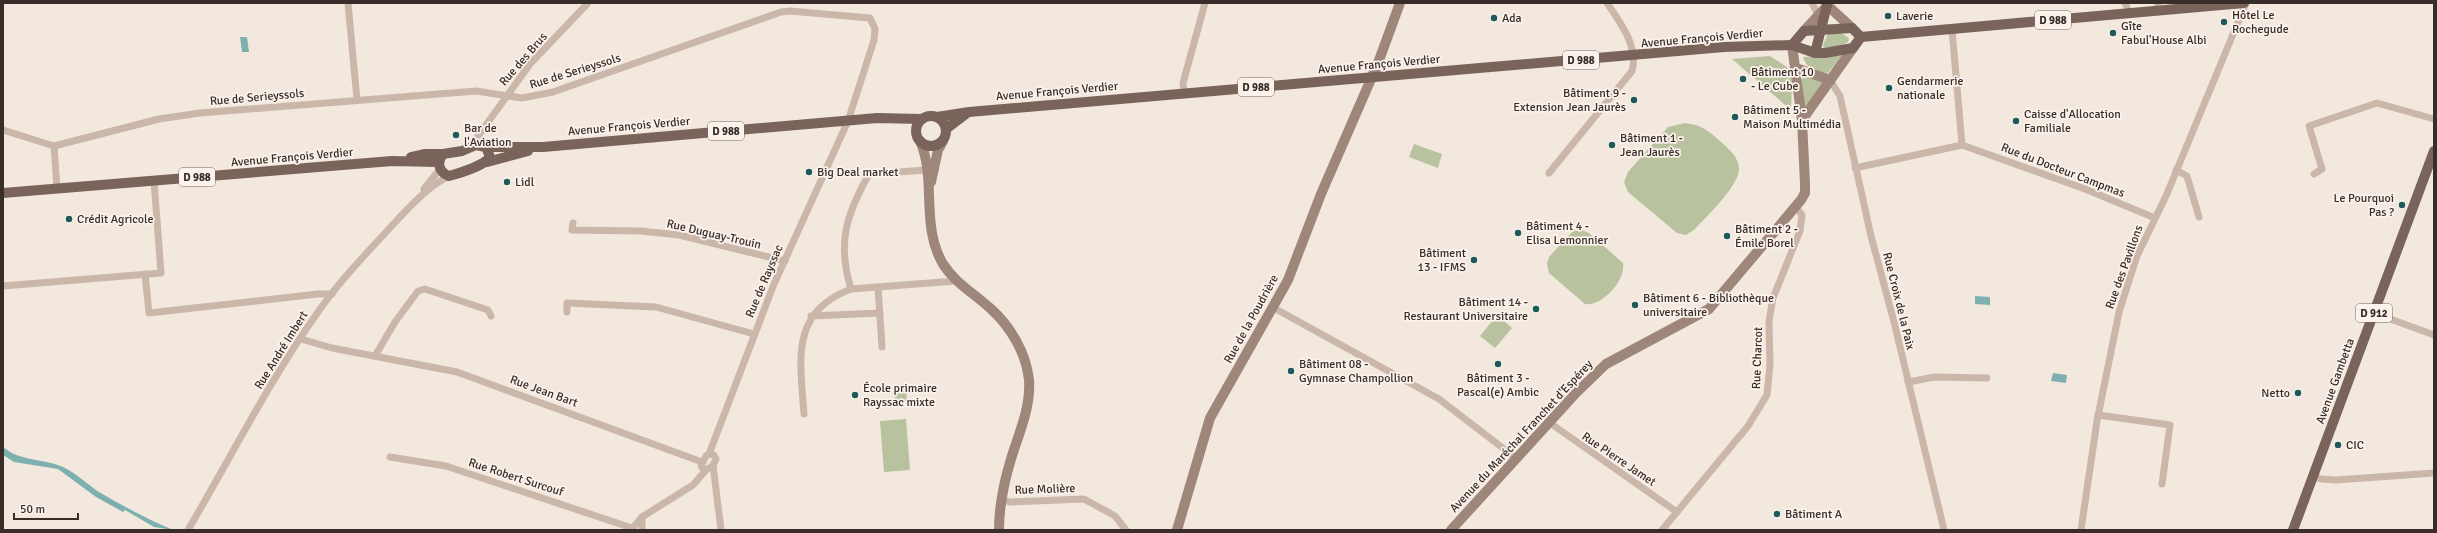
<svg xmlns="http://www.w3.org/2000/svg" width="2437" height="533" font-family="Signika,sans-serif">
  <rect width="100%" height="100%" fill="#f3e8de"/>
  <g fill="#b8c29e">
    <path d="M1828,33H1841L1849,38L1848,42L1837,48L1824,49L1823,45Z"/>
    <path d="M1842,55L1828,73C1817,72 1806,69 1803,57Z"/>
    <path d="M1770,56L1790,69L1792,85L1791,110L1732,59Z"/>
    <path d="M1804,75L1824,83L1803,111L1802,80Z"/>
    <path d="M1685,123C1702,125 1709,131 1722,143C1729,149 1738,157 1739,167C1741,184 1707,216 1695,229L1686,235L1677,233L1628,192L1624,182L1628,172L1668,127Z"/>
    <path d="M1414,144L1442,154L1438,168L1409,157Z"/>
    <path d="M1582,230L1589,233L1623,263C1626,280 1602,307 1585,304L1549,273L1547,264L1549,257L1573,231Z"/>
    <path d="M1497,315L1512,328L1495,348L1480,336Z"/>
    <path d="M906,384L907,402H895L894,385Z"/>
    <path d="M906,419L910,470L884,472L880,421Z"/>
  </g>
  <g fill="#7db0af">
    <path d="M240,37H247L249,52H242Z"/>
    <path d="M1975,296L1990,297V305L1975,304Z"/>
    <path d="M2053,373L2067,375L2066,383L2051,381Z"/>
    <path d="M3,447C21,462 43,458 63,467C76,473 87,484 99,492C123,506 147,519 173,530L154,527L125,510L123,512L96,497L58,469L14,462L3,455Z"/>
  </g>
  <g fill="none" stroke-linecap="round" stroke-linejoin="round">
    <g stroke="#cbb7aa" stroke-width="7">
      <path d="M348,3L357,100"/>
      <path d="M1812,3L1818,15"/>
      <path d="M2125,3L2129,12"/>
      <path d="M2158,3V10"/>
      <path d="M1952,29L1962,145"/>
      <path d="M1830,80L1840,96L1871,236L1894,322L1944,530"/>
      <path d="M1184,93L1183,83L1205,3"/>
      <path d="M3,130L54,146L159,119L200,113L476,91L522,98L553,92L781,12L790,11L870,18L875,29L874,40L848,121L774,284L709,454"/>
      <path d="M54,146L57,188"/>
      <path d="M470,147L530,64L588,3"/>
      <path d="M1855,168L1962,145L2085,189L2155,218"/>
      <path d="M926,170L869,174C846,215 837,243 851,289L956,281"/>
      <path d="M2176,170L2187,176L2199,217"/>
      <path d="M1549,173L1632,71C1639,47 1620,22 1607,3"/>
      <path d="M2314,174L2322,169L2309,126L2377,103L2434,119"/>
      <path d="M424,189L440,169"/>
      <path d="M573,223L572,230L641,231L679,235L785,261"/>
      <path d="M145,274L149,313L318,294H332"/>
      <path d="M3,286L161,273L154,181"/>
      <path d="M878,287L882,347"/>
      <path d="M1274,308L1439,399L1517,459"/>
      <path d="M567,312V303L656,307L754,334"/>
      <path d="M2374,313L2434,335"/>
      <path d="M811,316L880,313"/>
      <path d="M301,339L332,348L457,372L702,462"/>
      <path d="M375,356L395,322L418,291L425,289L488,310L491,316"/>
      <path d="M1908,382L1935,377L1987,378"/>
      <path d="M804,414C800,359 790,312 851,289"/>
      <path d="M2098,415L2170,425L2162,484"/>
      <path d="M1550,423L1677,512"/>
      <path d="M709,454L714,455L716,459L712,467L704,470L701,466L706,456Z"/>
      <path d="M390,457L446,466L632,528"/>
      <path d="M713,465L721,530"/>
      <path d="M2313,476L2321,479L2336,480L2434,473"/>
      <path d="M1001,499L1010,502L1084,499L1115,516L1126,530"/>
      <path d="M642,517V530"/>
      <path d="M188,530C231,457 269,381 318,312C338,283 363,257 387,231C406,211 424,189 449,176"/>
      <path d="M631,530L642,517L693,485L706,470"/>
      <path d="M1662,530L1748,426L1767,395L1770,365L1769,321L1773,298L1800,231L1802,215L1796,207"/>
      <path d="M2081,530L2097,421L2119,312L2137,256L2166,196L2246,3"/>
    </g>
    <g stroke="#9f867b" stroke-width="10">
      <path d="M1827,5L1852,28"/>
      <path d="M1804,31L1828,5"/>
      <path d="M1796,68L1830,80"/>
      <path d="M1802,120L1853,48"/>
      <path d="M920,141C937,179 920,225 943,264C955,283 975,294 991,309C1011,327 1026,353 1029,380C1031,407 1019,433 1011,459C1004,482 999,505 999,530"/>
      <path d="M931,182L938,150L943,141"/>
      <path d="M1177,530L1210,418L1288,280L1321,194L1378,63L1400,3"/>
      <path d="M1451,530L1576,393L1606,364L1709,309L1801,200L1805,193V184L1802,120L1792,45"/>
    </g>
    <g stroke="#7a635b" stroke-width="10">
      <path d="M1861,37L2244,3"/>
      <path d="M1792,45L1804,31L1852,28L1861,37"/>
      <path d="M1815,53L1827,5"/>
      <circle cx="931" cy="131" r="15"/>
      <path d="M937,117L969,112L1724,47L1792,45L1815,53H1825L1853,48L1861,37"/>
      <path d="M946,129L967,113"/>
      <path d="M486,147L490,157C485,165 460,173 449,176C439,172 436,163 443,154L462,151L476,145L486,147H543L877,118L922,119"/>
      <path d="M411,157L424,154H443"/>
      <path d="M487,162L528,151"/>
      <path d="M3,193L392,161L438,162"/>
      <path d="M2293,530L2434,151"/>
    </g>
  </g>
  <g fill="#1f5a5b" stroke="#faf2eb" stroke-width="1.5">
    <circle cx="1888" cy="16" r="4"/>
    <circle cx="1494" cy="18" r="4"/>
    <circle cx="2224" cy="22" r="4"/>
    <circle cx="2113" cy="33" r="4"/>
    <circle cx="1743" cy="79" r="4"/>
    <circle cx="1889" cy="88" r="4"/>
    <circle cx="1634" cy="100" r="4"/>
    <circle cx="1735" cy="117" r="4"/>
    <circle cx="2016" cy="121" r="4"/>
    <circle cx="456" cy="135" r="4"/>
    <circle cx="1612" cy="145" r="4"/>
    <circle cx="809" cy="172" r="4"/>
    <circle cx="507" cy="182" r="4"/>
    <circle cx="2402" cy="205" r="4"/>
    <circle cx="69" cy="219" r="4"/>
    <circle cx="1518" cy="233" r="4"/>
    <circle cx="1727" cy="236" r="4"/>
    <circle cx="1474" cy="260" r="4"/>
    <circle cx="1635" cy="305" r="4"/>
    <circle cx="1536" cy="309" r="4"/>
    <circle cx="1498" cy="364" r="4"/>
    <circle cx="1291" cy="371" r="4"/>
    <circle cx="2298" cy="393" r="4"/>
    <circle cx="855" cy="395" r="4"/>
    <circle cx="2338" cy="445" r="4"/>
    <circle cx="1777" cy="514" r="4"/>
  </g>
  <g text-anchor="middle" stroke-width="3.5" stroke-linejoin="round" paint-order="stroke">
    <g fill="#faf2eb" stroke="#736864" stroke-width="1">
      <rect x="2035" y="11" width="36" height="18" rx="3"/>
      <rect x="1563" y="51" width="36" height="18" rx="3"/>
      <rect x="1238" y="78" width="36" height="18" rx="3"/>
      <rect x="708" y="122" width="36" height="18" rx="3"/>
      <rect x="179" y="168" width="36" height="18" rx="3"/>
      <rect x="2356" y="304" width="36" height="18" rx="3"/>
    </g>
    <g font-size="11" font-weight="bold" fill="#392d2a">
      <text x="2053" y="24">D 988</text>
      <text x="1581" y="64">D 988</text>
      <text x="1256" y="91">D 988</text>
      <text x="726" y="135">D 988</text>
      <text x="197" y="181">D 988</text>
      <text x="2374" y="317">D 912</text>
    </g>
    <g font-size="12" fill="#392d2a" stroke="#faf2eb" text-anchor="start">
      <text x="2232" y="19">Hôtel Le<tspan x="2232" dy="14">Rochegude</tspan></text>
      <text x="1896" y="20">Laverie</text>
      <text x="1502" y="22">Ada</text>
      <text x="2121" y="30">Gîte<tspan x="2121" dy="14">Fabul'House Albi</tspan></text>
      <text x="1751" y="76">Bâtiment 10<tspan x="1751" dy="14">- Le Cube</tspan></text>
      <text x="1897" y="85">Gendarmerie<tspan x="1897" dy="14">nationale</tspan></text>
      <text x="1626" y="97" text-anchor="end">Bâtiment 9 -<tspan x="1626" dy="14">Extension Jean Jaurès</tspan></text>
      <text x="1743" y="114">Bâtiment 5 -<tspan x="1743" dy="14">Maison Multimédia</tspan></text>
      <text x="2024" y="118">Caisse d'Allocation<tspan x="2024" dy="14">Familiale</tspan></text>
      <text x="464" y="132">Bar de<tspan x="464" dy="14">l'Aviation</tspan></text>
      <text x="1620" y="142">Bâtiment 1 -<tspan x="1620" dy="14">Jean Jaurès</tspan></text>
      <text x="817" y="176">Big Deal market</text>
      <text x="515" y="186">Lidl</text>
      <text x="2394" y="202" text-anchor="end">Le Pourquoi<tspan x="2394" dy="14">Pas ?</tspan></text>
      <text x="77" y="223">Crédit Agricole</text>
      <text x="1526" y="230">Bâtiment 4 -<tspan x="1526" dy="14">Elisa Lemonnier</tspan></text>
      <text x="1735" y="233">Bâtiment 2 -<tspan x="1735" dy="14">Émile Borel</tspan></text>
      <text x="1466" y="257" text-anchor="end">Bâtiment<tspan x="1466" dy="14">13 - IFMS</tspan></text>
      <text x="1643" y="302">Bâtiment 6 - Bibliothèque<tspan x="1643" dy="14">universitaire</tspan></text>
      <text x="1528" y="306" text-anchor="end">Bâtiment 14 -<tspan x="1528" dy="14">Restaurant Universitaire</tspan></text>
      <text x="1299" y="368">Bâtiment 08 -<tspan x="1299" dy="14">Gymnase Champollion</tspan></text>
      <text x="1498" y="382" text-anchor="middle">Bâtiment 3 -<tspan x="1498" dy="14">Pascal(e) Ambic</tspan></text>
      <text x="863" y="392">École primaire<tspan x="863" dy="14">Rayssac mixte</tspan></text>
      <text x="2290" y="397" text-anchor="end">Netto</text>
      <text x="2346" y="449">CIC</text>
      <text x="1785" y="518">Bâtiment A</text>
    </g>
    <g font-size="12" fill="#392d2a" stroke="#faf2eb">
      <text transform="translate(1702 38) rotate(-5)" y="4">Avenue François Verdier</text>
      <text transform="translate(523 59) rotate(-49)" y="4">Rue des Brus</text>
      <text transform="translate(1379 64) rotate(-5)" y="4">Avenue François Verdier</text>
      <text transform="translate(575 71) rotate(-17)" y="4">Rue de Serieyssols</text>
      <text transform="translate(1057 91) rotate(-5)" y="4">Avenue François Verdier</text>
      <text transform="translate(257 97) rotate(-5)" y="4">Rue de Serieyssols</text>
      <text transform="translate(629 126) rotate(-5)" y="4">Avenue François Verdier</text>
      <text transform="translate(292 157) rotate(-5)" y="4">Avenue François Verdier</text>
      <text transform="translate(2063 170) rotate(21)" y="4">Rue du Docteur Campmas</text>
      <text transform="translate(714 234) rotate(13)" y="4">Rue Duguay-Trouin</text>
      <text transform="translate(2124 267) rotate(-70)" y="4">Rue des Pavillons</text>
      <text transform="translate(764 281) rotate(-67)" y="4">Rue de Rayssac</text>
      <text transform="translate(1899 301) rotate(76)" y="4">Rue Croix de la Paix</text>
      <text transform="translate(1251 319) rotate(-61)" y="4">Rue de la Poudrière</text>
      <text transform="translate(281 350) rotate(-58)" y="4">Rue André Imbert</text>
      <text transform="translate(1757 358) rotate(-88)" y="4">Rue Charcot</text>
      <text transform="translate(2335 381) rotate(-70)" y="4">Avenue Gambetta</text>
      <text transform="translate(544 391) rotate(20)" y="4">Rue Jean Bart</text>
      <text transform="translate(1521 436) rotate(-47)" y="4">Avenue du Maréchal Franchet d'Espérey</text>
      <text transform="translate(1619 459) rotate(34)" y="4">Rue Pierre Jamet</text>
      <text transform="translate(516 477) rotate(18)" y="4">Rue Robert Surcouf</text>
      <text transform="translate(1045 489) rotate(-2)" y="4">Rue Molière</text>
    </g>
  </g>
  <rect width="2437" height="533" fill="none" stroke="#392d2a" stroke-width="8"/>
  <path d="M14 513v6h64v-6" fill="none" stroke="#392d2a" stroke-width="2"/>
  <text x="20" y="513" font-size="12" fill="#392d2a" stroke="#faf2eb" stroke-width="3" paint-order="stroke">50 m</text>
</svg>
